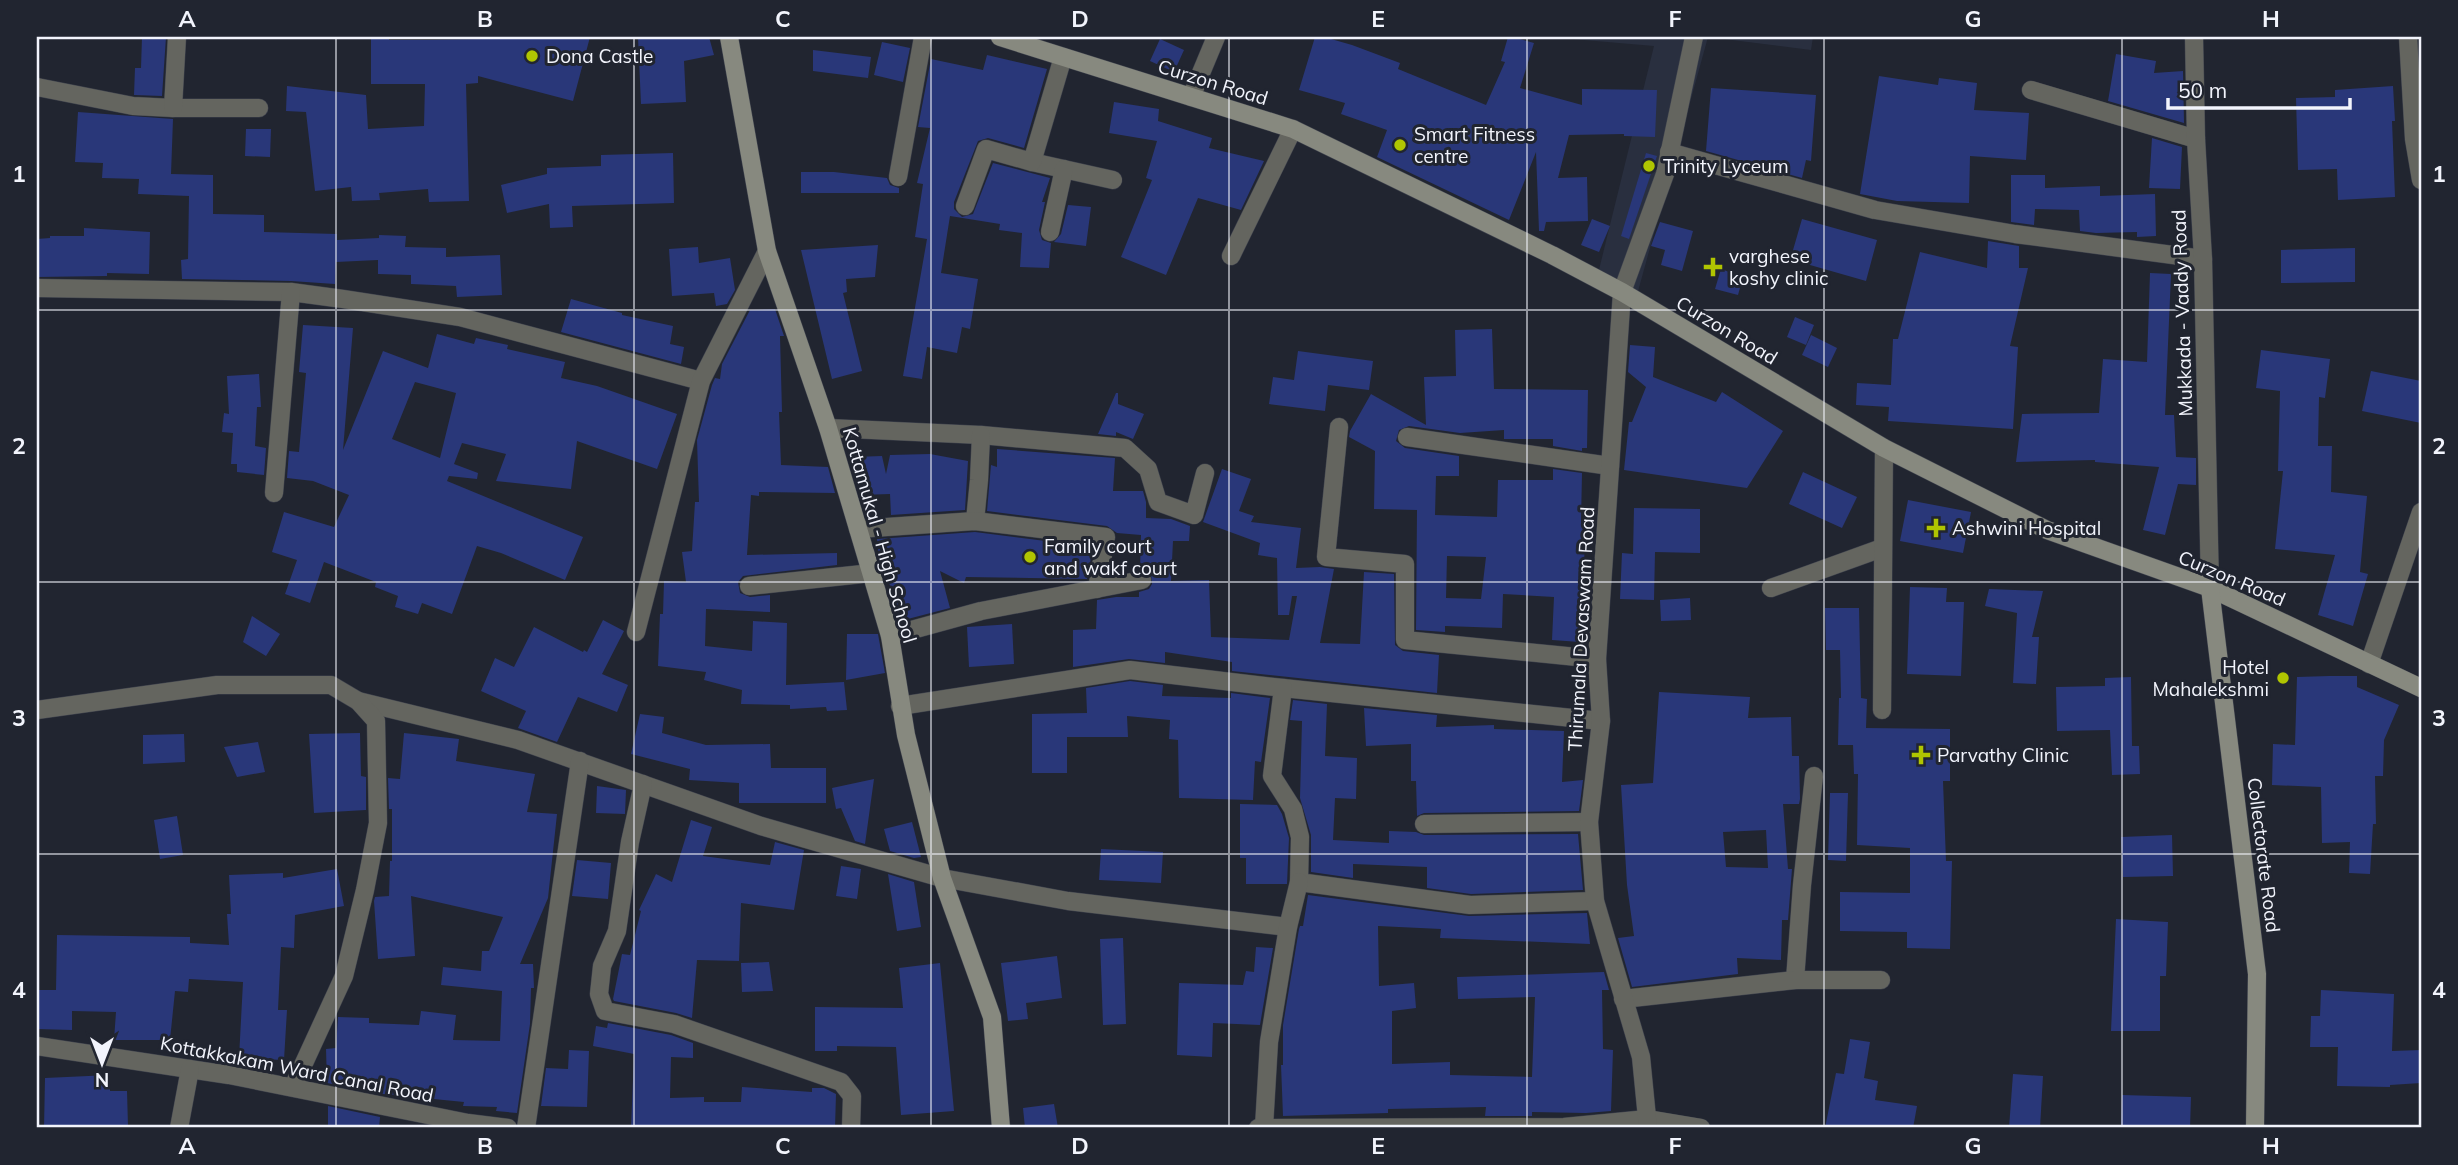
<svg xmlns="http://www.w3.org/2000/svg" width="2458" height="1165" font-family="Mulish,sans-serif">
  <rect width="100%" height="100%" fill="#212530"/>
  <path fill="#292f3f" d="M1549,37H1813L1811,50L1708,37L1637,295L1596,282L1654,46Z"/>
  <g fill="#293779" fill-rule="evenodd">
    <path d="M142,37H166L162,96L134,95L135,68H141Z"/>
    <path d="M371,37H389V40H428L484,39V37H590L573,101L478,76V83L466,84L469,201L429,202L428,189L379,193L380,200L352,201L351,187L315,191L306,112L286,111L287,86L366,95L368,129L424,126L425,84H371Z"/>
    <path d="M638,37H709L714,55L684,61L686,102L641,104Z"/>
    <path d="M1315,37H1324L1352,45L1400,63L1398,69L1486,105L1505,62L1501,61L1508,37H1512L1534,43L1520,88L1582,105V89L1657,90L1655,137L1624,136V134L1569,135L1558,178L1587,177L1588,221L1546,222L1544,231H1539L1536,152L1509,220L1377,157L1387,130L1341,114L1345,103L1299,90Z"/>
    <path d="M1160,39L1184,50L1174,72L1150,61Z"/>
    <path d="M882,42L910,48L903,82L874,75Z"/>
    <path d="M813,50L871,57L868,78L813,71Z"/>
    <path d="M2116,54L2156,61L2154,73L2183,71L2184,123L2108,101Z"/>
    <path d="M987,55L1047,69L1024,148L988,138L978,141L954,202V209L962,217L973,214L993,163L1050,178L1042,202H1045L1039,230L1042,240L1051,243L1049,268L1020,267L1022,233L999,230L1000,224L950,216L941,273L978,279L970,329L962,327L957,353L927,347L922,379L903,376L927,239L915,237L923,184L917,183L930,128L918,127L931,59L983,70Z"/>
    <path d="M1879,76L1938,85L1939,78L1977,83L1974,110L2029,113L2026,160L1970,156L1969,203L1897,201L1860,194Z"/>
    <path d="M2393,86L2395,121H2392L2395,197L2338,200L2337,169L2298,170L2296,98L2335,97V90Z"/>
    <path d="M1711,88L1816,95L1811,161L1806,160L1802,178L1706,151Z"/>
    <path d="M1114,102L1159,109L1158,121L1212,138L1209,148L1264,161L1241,210L1198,198L1166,275L1121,257L1152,180L1146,178L1157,141L1109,133Z"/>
    <path d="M78,112L173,119L171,174L213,175V214L264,215V232L337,234V240L379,238V235L406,236L405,247L446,248V257L500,255L502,295L457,297L456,286L411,284V275L378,274V260L336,262L335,284L291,281L182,279L181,260L188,259L189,196L138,194L139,179L102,178L103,163L75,162Z"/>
    <path d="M246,129H271L270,157L245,156Z"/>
    <path d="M2152,138L2182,147L2180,189L2149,188Z"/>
    <path d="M673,153L674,203L572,206L573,227L550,228L549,204L507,213L501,185L547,174V168L601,166V155Z"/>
    <path d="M1646,153L1657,156L1629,239L1621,236Z"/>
    <path d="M801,172H834L887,178L890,185L899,188V193H801Z"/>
    <path d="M2011,175H2045V188L2100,186V196L2155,194L2156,236L2137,237V232L2096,233L2080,231L2079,210L2035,209L2034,225L2011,222Z"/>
    <path d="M1068,205L1091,207L1086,246L1054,242L1061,234Z"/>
    <path d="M1592,219L1610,226L1599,252L1581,245Z"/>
    <path d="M1802,219L1877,240L1866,281L1803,263V260L1791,257Z"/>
    <path d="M1660,222L1693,231L1682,271L1661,265L1665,250L1651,246Z"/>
    <path d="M84,228L150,232L149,274L107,273V276L37,277V239L50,238V236H84Z"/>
    <path d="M1988,241L2019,246V268H2028L2010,346L2018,347L2013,429L1888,421L1889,407L1856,405L1857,383L1891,385L1893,339H1898L1920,252L1987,268Z"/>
    <path d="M878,245L875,277L846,279L847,292L843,293L862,371L832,379L801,250Z"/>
    <path d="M698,247L699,263L730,258L735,290L727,304L716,306L714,293L672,296L669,249Z"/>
    <path d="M2355,248V282L2281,283V250Z"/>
    <path d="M1721,269L1743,277L1738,295L1715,289Z"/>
    <path d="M2150,273L2171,274L2165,415H2174L2176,457L2196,458V485L2178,484L2165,535L2143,530L2159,467L2095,462V460L2016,462L2022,414L2099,413L2103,359L2147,362Z"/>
    <path d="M571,299L622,313V315L673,326L670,344L684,347L681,364L561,332Z"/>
    <path d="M775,309L784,336H780L782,412H779L781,465L828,467L835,493L759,492V496L751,495L747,555L837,553V565L743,576L738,582L740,593L750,597L770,595V612L706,609L705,646L752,651L753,621L787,623L786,685L844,682L847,710L827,711L826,707L790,709V705L741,704L742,690L704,680L706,672L658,666L660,614H663L664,581L686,582L682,552L692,551L695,502H699L697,440L712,385L715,378L720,379L722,364L750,310Z"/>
    <path d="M1795,317L1814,325L1806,345L1787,337Z"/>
    <path d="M303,325L353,328L343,450L383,351L428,368L437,334L474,344L476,338L508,345L507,349L565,362L561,378L597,386L677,414L657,469L577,441L571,489L496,481L506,454L462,443L454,464L478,473L477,479L449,476L447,481L583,537L565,580L501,553L477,546L452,614L422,603L418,614L395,607L398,596L375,587L376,582L324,562L310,603L285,594L297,560L272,552L284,512L334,527L349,495L313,481L287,478L289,451L299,452L306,373L299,372ZM415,382L456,393L440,458L392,439Z"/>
    <path d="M1492,329L1494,389L1588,390L1587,448H1582V451L1553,446V439H1504V430L1460,433L1409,426L1399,430L1396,441L1405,448L1459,456V476H1436L1435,515L1497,517L1498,480H1553V469L1582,473L1581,522L1586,523L1580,642L1552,640L1554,597L1503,594L1502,628L1445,626V632L1416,630L1417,510L1374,509L1375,451L1349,437L1350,431L1371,394L1426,425L1424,377L1456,376L1455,330ZM1447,556L1486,557L1481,599L1446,598Z"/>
    <path d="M1811,335L1837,348L1828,367L1802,355Z"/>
    <path d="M1630,345L1655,347L1653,377L1716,402L1722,392L1783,431L1747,488L1624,470L1629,422H1632L1646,387L1628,372Z"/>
    <path d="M2261,350L2330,359L2325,398L2319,397L2318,446H2332L2331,492L2367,496L2360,572L2368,574L2353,626L2318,615L2335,555L2275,549L2283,471H2278L2280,391L2256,388Z"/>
    <path d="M1298,351L1373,361L1369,390L1328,385L1325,411L1269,404L1273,377L1294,380Z"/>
    <path d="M2371,371L2421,381V423L2362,411Z"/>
    <path d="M259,374L261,407H257L255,446L266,448L264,475L237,472V464H231L233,433L222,432L224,413L229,414L227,376Z"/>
    <path d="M1116,393H1118V404L1144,414L1133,439L1116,432V436L1098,434Z"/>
    <path d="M997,449L1115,458L1113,491H1143L1146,502V518L1171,519L1190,526L1189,541H1173L1171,581L1209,580L1211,637L1289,640L1297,596H1292L1289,615H1278L1277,558L1258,555L1260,543L1203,522L1222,469L1251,479L1239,511L1254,516L1251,522L1301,528L1296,568L1320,567L1334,569L1320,643L1360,644L1364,572L1394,574L1395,645L1403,651L1439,655L1437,693L1232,671V662L1165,652V663L1129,659L1073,667V630L1096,629L1097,600L1116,597H1139V592L1149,589L1152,584L1151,573L1140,569L1141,535L1117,533L1107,526L987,511L991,465L997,467Z"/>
    <path d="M930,454L968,461L965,510L891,515L890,494L860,495L852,468H855L854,457L882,456L886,474L890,455Z"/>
    <path d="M1803,472L1857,497L1842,528L1789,504Z"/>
    <path d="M1908,500L1971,512L1963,553L1900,541Z"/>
    <path d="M1634,508L1700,509V553L1655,552L1654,600L1620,599L1622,553L1633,554Z"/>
    <path d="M975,532L1093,547L1087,579L966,577L964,583L940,571L950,608L900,621L883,561H880L879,558L877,539Z"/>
    <path d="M1910,587L1947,588L1946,602H1964L1961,676L1907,674Z"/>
    <path d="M1989,589L2043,591L2032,637H2039L2036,684L2013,683L2017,613L1985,606Z"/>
    <path d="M1690,598L1691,620L1661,621L1660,600Z"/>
    <path d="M1825,608H1859L1861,698L1867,699L1866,728L1950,729V781H1943L1946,861H1952L1950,949L1907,948V932L1840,931V892L1910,893V848L1857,845L1858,774H1854L1853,745H1838L1839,698H1841L1840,650H1826Z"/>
    <path d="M252,616L280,634L266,656L243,642Z"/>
    <path d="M603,620L624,631L602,674L628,685L617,712L578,697L557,742L518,728L526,711L481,691L495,658L514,667L534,627L583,652L584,650L587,652Z"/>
    <path d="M1012,624L1014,664L969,667L967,627Z"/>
    <path d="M847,634H878L885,673L846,680Z"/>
    <path d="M2329,676H2357V687L2399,705L2384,740L2383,776H2375L2376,824H2373L2370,874L2349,873L2350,842L2322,843L2321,787L2272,785L2273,744L2295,745L2297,677Z"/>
    <path d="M2131,677L2132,746H2139L2140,774L2112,775L2110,730L2057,731L2056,687L2105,686V678Z"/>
    <path d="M1130,681L1163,685L1162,696L1231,698V693L1270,698L1261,762L1255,761L1253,800L1179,798L1178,740L1169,739L1170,720L1127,716L1128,737H1067V773H1032V714L1087,713L1086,688Z"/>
    <path d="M1659,692L1750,697L1748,718L1791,717L1792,756H1799L1800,799L1799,804H1783L1788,869H1792L1788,920H1782L1781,960L1737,958L1738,974L1632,987L1618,938L1634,936L1627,885L1621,785L1653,783ZM1766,830L1768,868L1726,867L1723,832Z"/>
    <path d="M1293,700L1327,704L1325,756L1357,758L1356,799L1335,798L1333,840L1389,843V831L1416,832L1424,835L1578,834L1583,890L1471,894L1427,888V867L1353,864V878L1311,872V835L1300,798L1302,721L1290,720Z"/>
    <path d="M1364,708L1437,715L1436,727L1494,725V729L1564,731L1562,782L1583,780L1579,811L1424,813L1417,816L1416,781H1411V744L1366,746Z"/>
    <path d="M640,714L664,717L662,733L706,745L770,744L771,768H826V803H739V783L689,780L690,769L631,754Z"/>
    <path d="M360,733L361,776L366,777V810L314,813L309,734Z"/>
    <path d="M404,733L459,739L456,761L535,774L527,812L557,814L548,898L520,964H533L534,988H531L530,1024L517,1113L496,1111L497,1107L463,1106L464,1102L383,1094L327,1083L326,1049L336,1048L338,1017L369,1018V1023L419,1025L421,1011L456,1015L453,1040L500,1041L502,991L441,985L443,967L481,971L482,951H489L503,917L411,896L415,956L378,959L374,901L375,897L389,896L390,861H392V809H389L388,778L400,779Z"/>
    <path d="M184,734L185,762L143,764V735Z"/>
    <path d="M258,742L265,772L237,777L224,747Z"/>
    <path d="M874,779L865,844L855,841L841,808L836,809L832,788Z"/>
    <path d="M597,786L626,790L625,814L596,813Z"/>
    <path d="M1830,793H1848L1846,861L1828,860Z"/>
    <path d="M1240,804L1277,805L1282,814L1289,838L1287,884H1246V858H1240Z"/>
    <path d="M177,816L183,855L160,859L154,820Z"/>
    <path d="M691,820L712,827L703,856L770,865L775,842L804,850L794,910L741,903L739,961L697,960L692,1018L676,1013L614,1001L613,999L622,954L630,955L641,911L639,910L656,874L672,882Z"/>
    <path d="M912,822L921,857L914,858L890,851L884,829Z"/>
    <path d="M2172,835L2173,876L2123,877L2121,837Z"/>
    <path d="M1101,849L1163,852L1161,883L1099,880Z"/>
    <path d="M577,860L611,863L608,899L572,896Z"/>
    <path d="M841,866L861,869L857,899L836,896Z"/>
    <path d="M337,869L344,906L295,915L294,948L281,947L278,1010H287L284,1060L239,1058L243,982L189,979L188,992L175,991L170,1040H114L116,1012L72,1011V1030L37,1029V990H56L57,935L190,937V943L229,945L227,914H231L229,875L283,873V878Z"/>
    <path d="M888,874L914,882L921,927L897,931Z"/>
    <path d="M1308,895L1469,916L1587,913L1590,944L1440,938L1441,929L1378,926L1379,986L1414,983L1416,1008L1392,1011V1064L1450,1062V1075L1532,1077L1535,997L1458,999L1457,977L1604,972L1609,990H1602L1603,1049L1613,1050L1611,1111L1586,1113L1532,1112V1116H1485L1486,1107L1388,1109V1113L1283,1116L1281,1065H1283V1025L1299,929L1300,926H1303Z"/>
    <path d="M2116,919L2168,922L2166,976H2160V1031H2111Z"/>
    <path d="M1123,938L1126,1024L1103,1025L1100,939Z"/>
    <path d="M1256,947L1273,948L1260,1025L1213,1023L1212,1057L1177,1055L1179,983L1243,985L1246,971L1254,972Z"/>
    <path d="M1057,956L1062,998L1026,1003L1028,1019L1008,1021L1001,963Z"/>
    <path d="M769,962L773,991L742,992L741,963Z"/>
    <path d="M940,963L954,1111L901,1115L896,1047L837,1046V1051H815V1007L903,1008L899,968Z"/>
    <path d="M2321,990L2394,994L2392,1051L2421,1050V1083L2390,1085V1087L2337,1086L2338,1047H2310L2311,1016H2320Z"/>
    <path d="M608,1023L671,1035L693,1043V1058L671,1057L670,1098L704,1097V1102H741L742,1087L812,1092V1088H824L836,1094L835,1128H631L634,1054L593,1046L596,1026L607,1028Z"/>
    <path d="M1850,1039L1870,1042L1864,1078L1878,1081L1875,1100L1917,1106L1913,1128H1825L1836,1073L1844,1074Z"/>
    <path d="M569,1050L589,1051L587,1107L541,1106L546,1068L568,1069Z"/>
    <path d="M2013,1074L2043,1076L2040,1128H2009Z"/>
    <path d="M110,1075V1091H127L128,1126L44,1128L45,1078Z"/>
    <path d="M2122,1095L2191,1097L2190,1128H2121Z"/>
    <path d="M1054,1104L1058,1128H1025L1023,1108Z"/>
    <path d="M328,1106L380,1117L379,1128H328Z"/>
  </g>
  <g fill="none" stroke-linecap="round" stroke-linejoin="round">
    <g stroke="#3e424d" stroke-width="19">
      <g id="minor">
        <path d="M2408,37L2414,139L2421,180"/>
        <path d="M37,87L133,106L173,108H259"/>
        <path d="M2031,90L2196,139"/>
        <path d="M1191,97L1216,37"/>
        <path d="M173,108L177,37"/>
        <path d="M1669,152L1875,210L2015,234L2203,259"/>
        <path d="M1032,162L1113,180"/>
        <path d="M898,177L923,37"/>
        <path d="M965,206L986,149L1032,162L1063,57"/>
        <path d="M1050,232L1064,169"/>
        <path d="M1231,256L1293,129"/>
        <path d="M37,288L291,292L343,299L460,317L701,381"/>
        <path d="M1339,427L1326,557L1405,564V640L1597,659"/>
        <path d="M828,428L981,435L1125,448L1148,469L1158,502L1194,515L1205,473"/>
        <path d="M1407,437L1610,466"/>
        <path d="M274,493L291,292"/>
        <path d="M975,521L979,480L981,435"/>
        <path d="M858,529L975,521L1106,537L1097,589"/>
        <path d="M749,586L872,573"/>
        <path d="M1771,588L1882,548"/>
        <path d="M636,632L701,381L767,251"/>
        <path d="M890,636L981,611L1142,580"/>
        <path d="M2369,664L2421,512"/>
        <path d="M1283,688L1601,721"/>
        <path d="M358,701L518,740L761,826L942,878L1068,901L1288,927"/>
        <path d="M900,706L1130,670L1283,688L1272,776L1293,809L1300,837L1299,882L1470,905L1595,901"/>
        <path d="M37,710L217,685H331L358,701L376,721L378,823L365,890L344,976L293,1087"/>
        <path d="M1882,710L1884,448"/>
        <path d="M643,784L630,842L617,931L602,966L599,994L605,1011L674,1024L841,1082L852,1096L851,1128"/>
        <path d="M1424,824L1589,822"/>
        <path d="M1795,980L1802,885L1814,776"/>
        <path d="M1623,999L1795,980H1881"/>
        <path d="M37,1046L229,1075L468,1123L508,1128"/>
        <path d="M1264,1127L1269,1042L1288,927L1299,882"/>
        <path d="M179,1128L190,1069"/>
        <path d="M526,1128L580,761"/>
        <path d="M1258,1128L1564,1127L1647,1119L1701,1128"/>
        <path d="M1648,1128L1641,1057L1595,901L1589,822L1601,721L1597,659L1622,292L1665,174L1694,37"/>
      </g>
    </g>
    <g stroke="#3e424d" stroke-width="19">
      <path id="tertiary" d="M2194,37L2196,139L2203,259L2210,588"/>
    </g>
    <g stroke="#3e424d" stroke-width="19">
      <g id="secondary">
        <path d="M729,37L767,251L828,428L890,636L906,735L942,878L992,1017L1001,1128"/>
        <path d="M1000,37L1293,129L1552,255L1622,292L1884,448L2047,530L2210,588L2421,688"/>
        <path d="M2210,588L2257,974L2255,1128"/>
      </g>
    </g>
    <use href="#minor" stroke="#64655f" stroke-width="18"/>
    <use href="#tertiary" stroke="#64655f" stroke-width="18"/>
    <use href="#secondary" stroke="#87897f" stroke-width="18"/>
  </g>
  <path fill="none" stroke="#f2f4fc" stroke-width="2" stroke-opacity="0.55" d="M336,37V1128M634,37V1128M931,37V1128M1229,37V1128M1527,37V1128M1824,37V1128M2122,37V1128M37,310H2421M37,582H2421M37,854H2421"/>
  <g fill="#b0c501" stroke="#212530" stroke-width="2.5">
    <circle cx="532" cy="56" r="7"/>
    <circle cx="1400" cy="145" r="7"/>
    <circle cx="1649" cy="166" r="7"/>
    <path d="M1709.5 256.5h7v7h7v7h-7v7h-7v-7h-7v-7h7z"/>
    <path d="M1932.5 517.5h7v7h7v7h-7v7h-7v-7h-7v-7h7z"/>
    <circle cx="1030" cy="557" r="7"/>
    <circle cx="2283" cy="678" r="7"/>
    <path d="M1917.5 744.5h7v7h7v7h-7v7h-7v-7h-7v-7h7z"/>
  </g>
  <g text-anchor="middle" stroke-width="6" stroke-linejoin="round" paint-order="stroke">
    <g font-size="19" fill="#f2f4fc" stroke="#212530" text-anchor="start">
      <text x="546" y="63">Dona Castle</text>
      <text x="1414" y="141">Smart Fitness<tspan x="1414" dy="22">centre</tspan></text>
      <text x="1663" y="173">Trinity Lyceum</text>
      <text x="1729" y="263">varghese<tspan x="1729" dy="22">koshy clinic</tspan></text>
      <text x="1952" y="535">Ashwini Hospital</text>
      <text x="1044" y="553">Family court<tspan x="1044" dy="22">and wakf court</tspan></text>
      <text x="2269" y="674" text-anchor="end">Hotel<tspan x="2269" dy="22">Mahalekshmi</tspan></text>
      <text x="1937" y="762">Parvathy Clinic</text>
    </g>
    <g font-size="19" fill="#f2f4fc" stroke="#212530">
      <text transform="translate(1213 82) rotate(17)" y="7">Curzon Road</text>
      <text transform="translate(2182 313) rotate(-92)" y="7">Mukkada - Vaddy Road</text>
      <text transform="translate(1727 330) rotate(31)" y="7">Curzon Road</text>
      <text transform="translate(880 535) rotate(74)" y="7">Kottamukal - High School</text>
      <text transform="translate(2232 578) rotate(23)" y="7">Curzon Road</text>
      <text transform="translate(1581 629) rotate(-87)" y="7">Thirumala Devaswam Road</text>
      <text transform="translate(2264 855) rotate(83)" y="7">Collectorate Road</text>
      <text transform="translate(297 1069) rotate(11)" y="7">Kottakkakam Ward Canal Road</text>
    </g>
  </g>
  <rect width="2458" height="1165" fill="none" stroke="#212530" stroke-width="77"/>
  <g transform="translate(102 1063) rotate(180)" stroke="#212530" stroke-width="5" paint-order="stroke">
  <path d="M0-5L12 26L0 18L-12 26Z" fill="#f2f4fc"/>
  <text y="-10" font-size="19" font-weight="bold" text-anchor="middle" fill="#f2f4fc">N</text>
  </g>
  <path d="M2168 98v10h182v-10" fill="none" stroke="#f2f4fc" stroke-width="3.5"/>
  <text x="2178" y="98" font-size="21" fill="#f2f4fc" stroke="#212530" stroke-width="5" paint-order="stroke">50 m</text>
  <rect x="38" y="38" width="2382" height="1088" fill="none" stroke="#f2f4fc" stroke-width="2.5"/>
  <g font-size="23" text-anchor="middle" font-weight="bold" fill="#f2f4fc">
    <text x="187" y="27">A</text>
    <text x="485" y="27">B</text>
    <text x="783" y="27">C</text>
    <text x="1080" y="27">D</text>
    <text x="1378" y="27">E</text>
    <text x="1675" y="27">F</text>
    <text x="1973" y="27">G</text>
    <text x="2271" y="27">H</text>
    <text x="19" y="182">1</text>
    <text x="2439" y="182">1</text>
    <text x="19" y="454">2</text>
    <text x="2439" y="454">2</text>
    <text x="19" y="726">3</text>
    <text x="2439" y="726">3</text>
    <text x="19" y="998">4</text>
    <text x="2439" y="998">4</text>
    <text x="187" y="1154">A</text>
    <text x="485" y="1154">B</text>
    <text x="783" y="1154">C</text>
    <text x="1080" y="1154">D</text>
    <text x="1378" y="1154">E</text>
    <text x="1675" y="1154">F</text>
    <text x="1973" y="1154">G</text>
    <text x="2271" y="1154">H</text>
  </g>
</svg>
